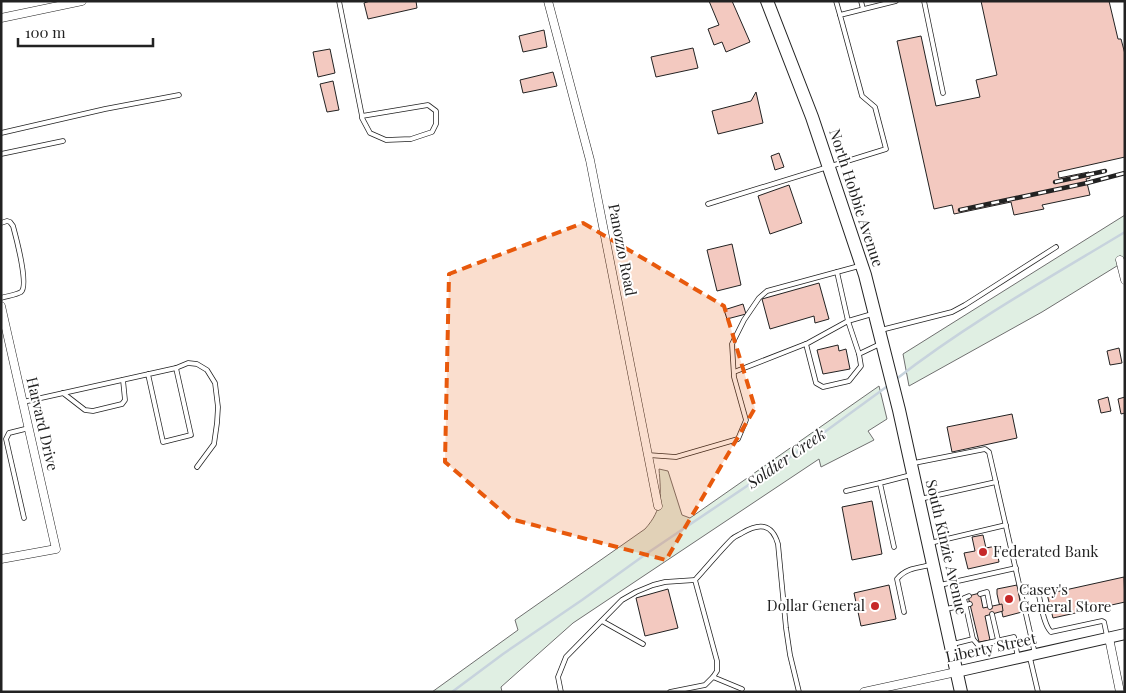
<svg xmlns="http://www.w3.org/2000/svg" width="1126" height="693" font-family="'Playfair Display',serif">
  <rect width="100%" height="100%" fill="#fff"/>
  <g fill="#e0efe3" stroke="#6f6f6f">
    <path d="M1125,215V261L1042,312L909,386L903,354Z"/>
    <path d="M879,386L887,419L868,431L874,440L821,467L819,459L573,623L501,687L502,692H432L518,630L515,620L645,529C663,509 661,494 659,469L668,471L682,515L690,518Z"/>
  </g>
  <g fill="none" stroke-linecap="round" stroke-linejoin="round">
    <g stroke="#c7d3dd" stroke-width="2.5">
      <path d="M895,380C967,324 1047,279 1125,232"/>
      <path d="M452,692L503,654L582,600L646,554L793,455L889,385"/>
    </g>
  </g>
  <g fill="#f3c9c0" stroke="#222">
    <path d="M370,1H416L417,8L368,19L364,3Z"/>
    <path d="M709,1H732L750,42L726,52L722,42L714,45L708,29L719,25Z"/>
    <path d="M981,1H1109L1118,39H1121L1125,54V157L1058,172L1059,178L1089,172L1090,178L1086,179L1090,195L1042,205L1044,209L1014,215L1011,202L954,214L952,205L934,209L897,41L921,36L936,106L980,97L976,80L997,75Z"/>
    <path d="M544,30L547,47L523,52L519,36Z"/>
    <path d="M693,48L698,68L656,77L651,57Z"/>
    <path d="M330,49L335,73L318,77L313,52Z"/>
    <path d="M553,72L557,86L523,93L520,80Z"/>
    <path d="M333,81L339,110L327,112L320,84Z"/>
    <path d="M756,92L763,123L718,134L712,111L751,101Z"/>
    <path d="M779,153L784,167L775,170L771,156Z"/>
    <path d="M789,185L802,223L770,234L758,196Z"/>
    <path d="M732,244L741,285L717,291L707,250Z"/>
    <path d="M819,283L829,319L815,323L814,316L770,329L762,299Z"/>
    <path d="M743,304L746,314L727,319L724,310Z"/>
    <path d="M838,345L839,351L846,349L850,369L823,374L817,350Z"/>
    <path d="M1119,348L1122,363L1110,365L1107,351Z"/>
    <path d="M1108,397L1111,411L1101,413L1098,400Z"/>
    <path d="M1125,397V413L1121,414L1118,399Z"/>
    <path d="M1012,414L1017,438L952,452L947,427Z"/>
    <path d="M872,501L882,554L852,560L842,507Z"/>
    <path d="M983,535L986,548L996,546L999,562L968,569L964,553L975,551L972,537Z"/>
    <path d="M1124,577L1125,602L1053,618L1047,594Z"/>
    <path d="M889,585L896,619L861,626L854,593Z"/>
    <path d="M1017,585L1022,612L1003,617L1001,608L999,603L997,594V589Z"/>
    <path d="M668,589L678,628L645,636L636,598Z"/>
    <path d="M980,593L983,608L1002,604L1003,611L985,616L990,640L979,642L968,596Z"/>
  </g>
  <g fill="none" stroke-linecap="round" stroke-linejoin="round">
    <g stroke="#222" stroke-width="5.5">
      <g id="service">
        <path d="M339,1L362,116V118L370,133L386,140L411,139L432,132L436,124V111L428,105L362,116"/>
        <path d="M836,1L840,15"/>
        <path d="M861,1L863,9"/>
        <path d="M924,1L943,93"/>
        <path d="M1,133L105,109L179,95"/>
        <path d="M1,154L63,141"/>
        <path d="M708,204L886,149L875,107L862,96L840,15L896,1"/>
        <path d="M1,223L7,221L10,222L13,226C16,237 29,286 21,292C16,295 7,296 1,298"/>
        <path d="M837,272L848,321L872,314"/>
        <path d="M881,330L952,312L965,305L1056,247"/>
        <path d="M806,344L816,383L823,387L849,381L861,366L859,354L880,344"/>
        <path d="M176,368L188,363L197,364L207,370L215,383L218,407L217,423L214,444L197,467"/>
        <path d="M734,372L808,343L848,321L859,354"/>
        <path d="M63,393L85,410L93,411L122,404L125,400L123,380"/>
        <path d="M23,402L176,368L191,435L163,442L148,374"/>
        <path d="M648,455L676,457L738,439L746,420L734,377L732,344L744,320L759,298L767,291L859,266"/>
        <path d="M914,463L985,449L989,452L1035,654"/>
        <path d="M846,491L880,483"/>
        <path d="M920,499L996,482"/>
        <path d="M24,518L6,439L9,433L29,428"/>
        <path d="M930,543L1006,525"/>
        <path d="M894,547L880,483L911,475"/>
        <path d="M940,585L1016,568"/>
        <path d="M1022,591C1027,590 1033,587 1038,591C1041,603 1043,624 1051,632L1102,621L1104,622L1107,636"/>
        <path d="M980,594L987,592L990,607"/>
        <path d="M969,596L964,598L973,639L978,645L1014,637L1018,658"/>
        <path d="M946,609L970,604"/>
        <path d="M904,612L897,579C906,568 917,568 931,565"/>
        <path d="M992,614L998,640"/>
        <path d="M602,621L643,644"/>
        <path d="M953,644L973,639"/>
        <path d="M1030,658L1038,692"/>
        <path d="M742,689L713,677L717,671V661L695,580C707,567 719,552 732,539C735,536 739,535 742,533C759,523 772,523 778,544L786,628L790,655L799,692"/>
        <path d="M561,692L558,677L566,657L622,600L636,592L653,585L665,582L695,580"/>
        <path d="M670,692L705,685L713,677"/>
      </g>
    </g>
    <g stroke="#222" stroke-width="9">
      <g id="minor">
        <path d="M548,1L590,160L658,506"/>
        <path d="M1,18L82,1"/>
        <path d="M1120,260L1125,280"/>
        <path d="M1,306L56,549L1,559"/>
        <path d="M1109,638L1120,692"/>
        <path d="M864,692L956,672"/>
      </g>
    </g>
    <g stroke="#222" stroke-width="12">
      <path id="tertiary" d="M956,672L1125,634"/>
    </g>
    <g stroke="#222" stroke-width="14">
      <path id="primary" d="M767,1L812,117L865,275L899,410L961,692"/>
    </g>
    <use href="#service" stroke="#fff" stroke-width="4"/>
    <use href="#minor" stroke="#fff" stroke-width="8"/>
    <use href="#tertiary" stroke="#fff" stroke-width="10"/>
    <use href="#primary" stroke="#fff" stroke-width="12"/>
    <g stroke="#222" stroke-width="4.5">
      <g id="rail">
        <path d="M1055,182L1105,171"/>
        <path d="M960,210L1087,183L1125,173"/>
      </g>
    </g>
    <use href="#rail" stroke="#fff" stroke-width="2.5" stroke-dasharray="8" stroke-linecap="butt"/>
  </g>
  <path fill="#e8590c" fill-opacity="0.2" stroke="#e8590c" stroke-width="4" stroke-dasharray="10 6" stroke-linejoin="round" d="M583,223L724,306L755,408L666,560L511,519L445,462L449,274Z"/>
  <g fill="#c62828" stroke="#fff" stroke-width="2">
    <circle cx="983" cy="552" r="5"/>
    <circle cx="1009" cy="599" r="5"/>
    <circle cx="875" cy="606" r="5"/>
  </g>
  <g text-anchor="middle" stroke-width="4" stroke-linejoin="round" paint-order="stroke">
    <g font-size="15" fill="#222" stroke="#fff">
      <text transform="translate(856 198) rotate(72)" y="5">North Hobbie Avenue</text>
      <text transform="translate(622 250) rotate(79)" y="5">Panozzo Road</text>
      <text transform="translate(42 424) rotate(77)" y="5">Harvard Drive</text>
      <text transform="translate(946 547) rotate(77)" y="5">South Kinzie Avenue</text>
      <text transform="translate(991 648) rotate(-12)" y="5">Liberty Street</text>
    </g>
    <g font-size="15" fill="#222" stroke="#fff" text-anchor="start">
      <text x="993" y="557">Federated Bank</text>
      <text x="1019" y="595">Casey's<tspan x="1019" dy="17">General Store</tspan></text>
      <text x="865" y="611" text-anchor="end">Dollar General</text>
    </g>
    <g font-size="16" font-style="italic" fill="#222" stroke="#fff">
      <text transform="translate(786 458) rotate(-35)" y="6">Soldier Creek</text>
    </g>
  </g>
  <rect width="1126" height="693" fill="none" stroke="#222222" stroke-width="5"/>
  <path d="M18 38v8h135v-8" fill="none" stroke="#222222" stroke-width="2.5"/>
  <text x="25" y="38" font-size="15" fill="#222222" stroke="#ffffff" stroke-width="4" paint-order="stroke">100 m</text>
</svg>
